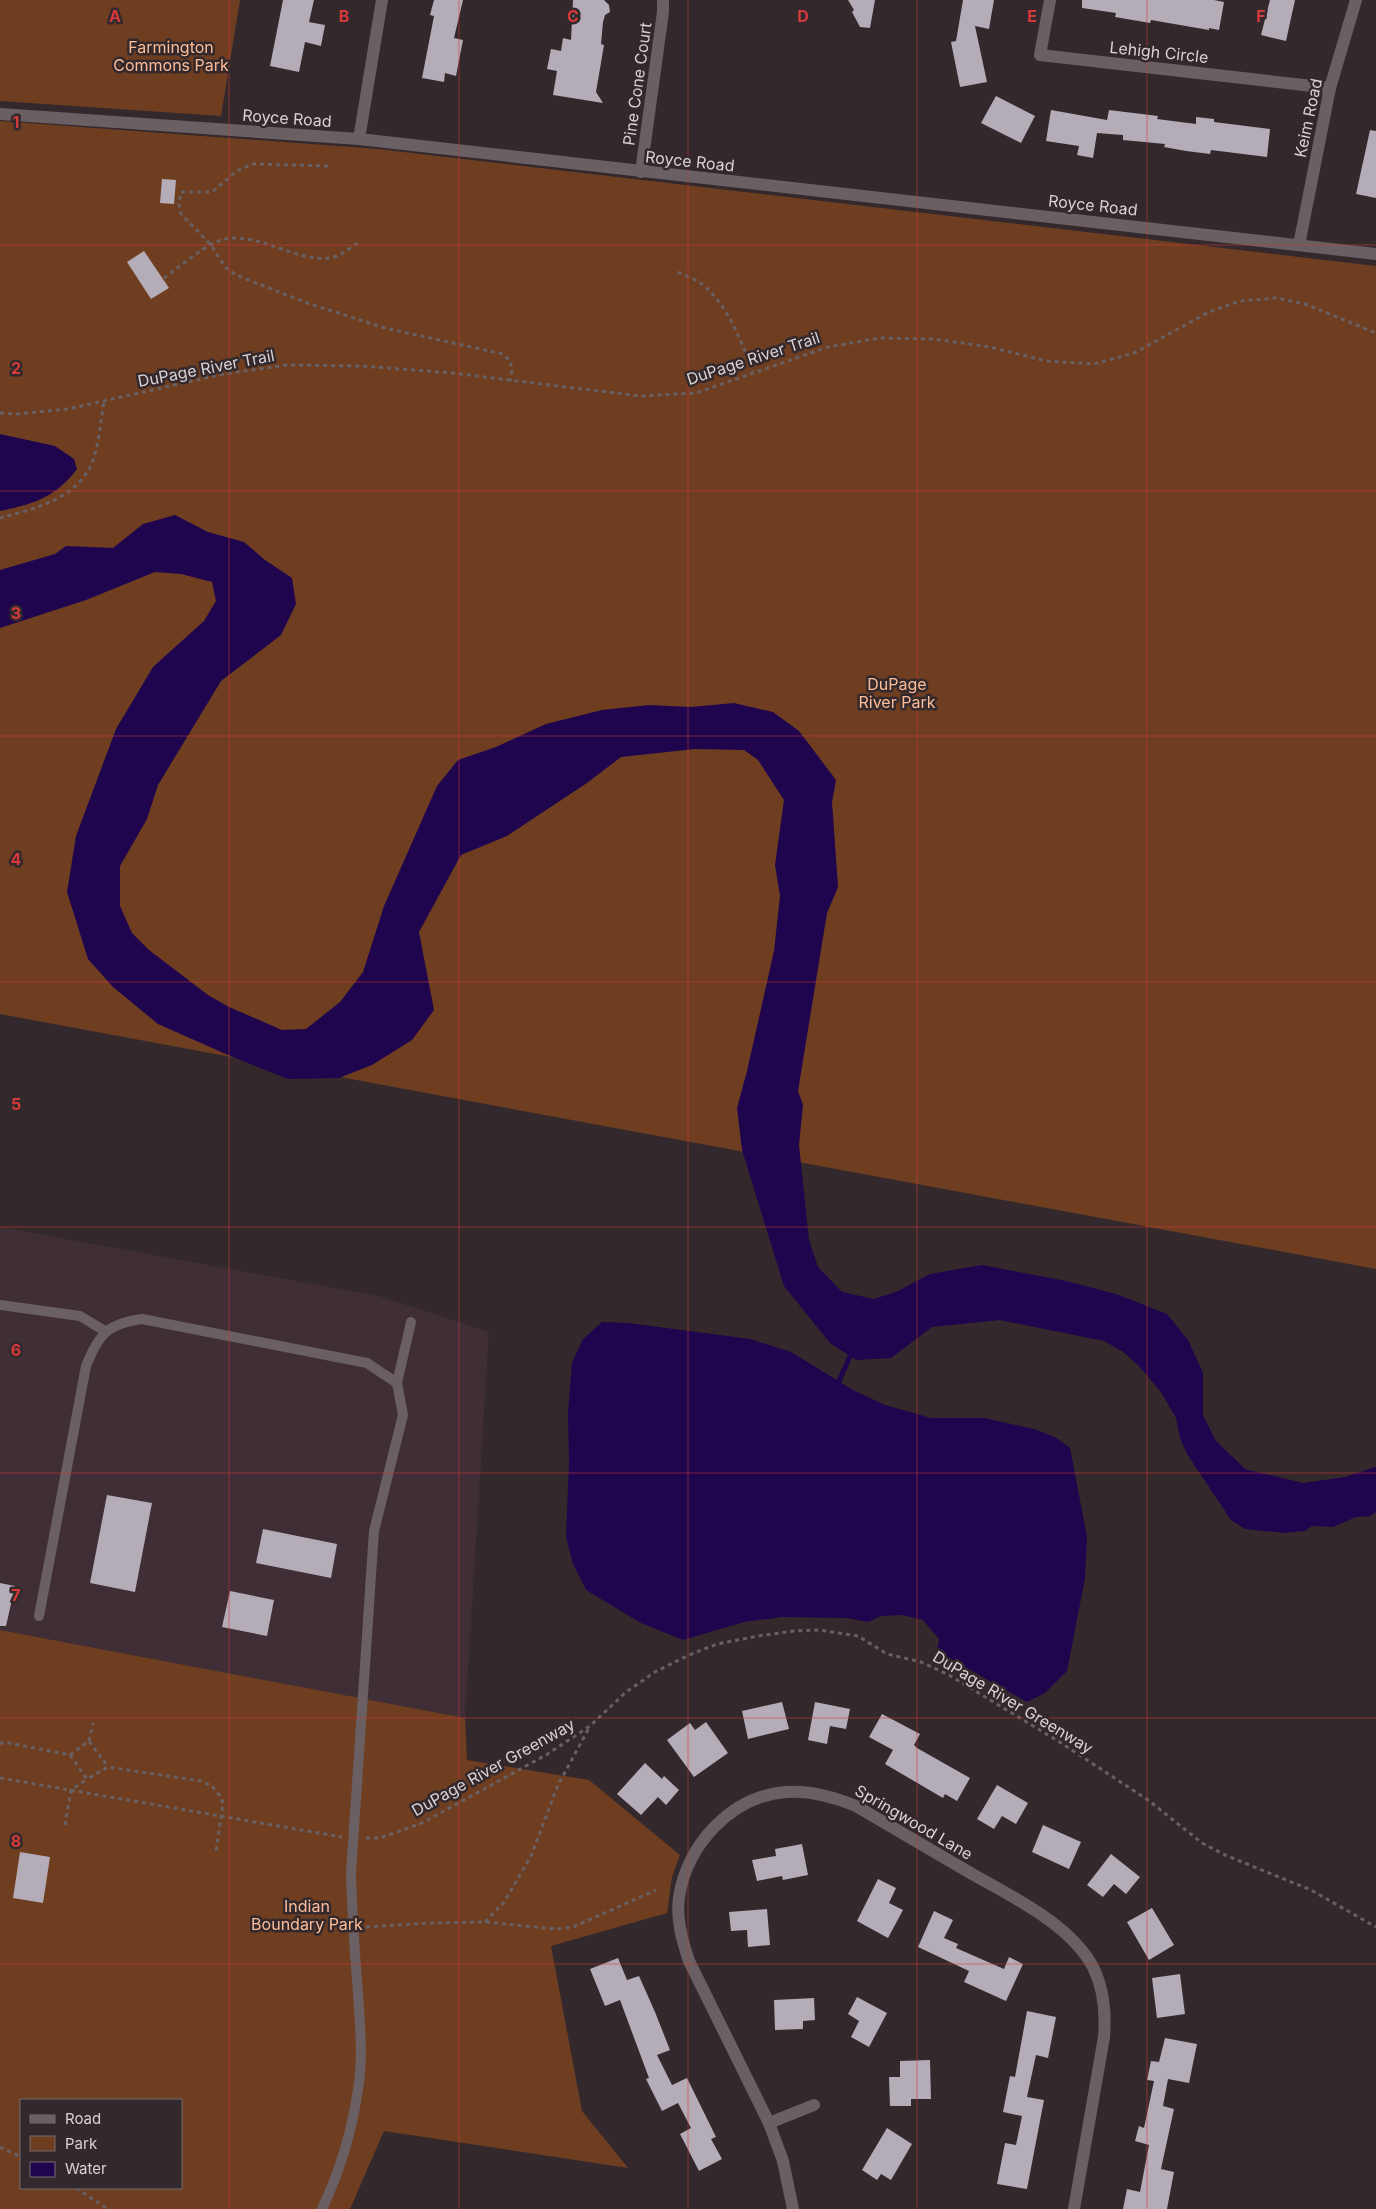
<svg xmlns="http://www.w3.org/2000/svg" width="1376" height="2209" font-family="Inter,sans-serif">
  <rect width="100%" height="100%" fill="#33292d"/>
  <path fill="#3f2e36" d="M0,1227L378,1296L489,1332L465,1718L0,1630Z"/>
  <g fill="#6f3e21" fill-rule="evenodd">
    <path d="M0,0H240L221,116L0,101Z"/>
    <path d="M0,121L378,149L1376,266V1269L0,1014Z"/>
    <path d="M0,1630L465,1718L467,1760L589,1780L680,1855L672,1877L667,1913L551,1946L582,2111L628,2168L384,2131L350,2209H0ZM21,2100H181V2188H21Z"/>
  </g>
  <g fill="#1f044e">
    <path d="M0,434L55,446L74,459L77,469C55,498 33,504 0,511Z"/>
    <path d="M175,515L208,532L244,542L265,560L292,578L296,604L281,635L221,681L158,785L147,819L120,866V906L132,933L149,950L208,995L229,1007L282,1030L306,1029L340,1002L363,972L384,906L437,786L458,760L496,747L546,724L602,710L649,705L691,707L734,703L773,712L799,731L836,780L832,802L838,887L827,913L798,1091L803,1105L799,1145L809,1240L818,1267L842,1292L874,1299L898,1291L930,1274L982,1265L1066,1281L1116,1294L1167,1314L1188,1340L1203,1373V1415L1216,1441L1245,1469L1303,1483L1345,1477L1376,1467V1512L1370,1516L1356,1517L1333,1527L1312,1526L1305,1531L1284,1533L1245,1529L1231,1520L1187,1454L1180,1438L1176,1418L1161,1392L1138,1365L1122,1351L1104,1341L1000,1320L932,1327L891,1358L856,1360L830,1343L784,1286L742,1150L737,1108L747,1071L774,951L780,896L775,865L784,800L758,760L744,750L695,749L621,757L587,783L507,836L461,855L419,932L434,1010L412,1040L372,1065L339,1078L288,1079L228,1055L158,1024L113,987L88,959L67,892L76,836L116,729L153,667L204,621L216,601L212,582L181,574L155,572L86,600L0,628V570L55,554L66,546L113,548L143,524Z"/>
    <path d="M602,1322L628,1323L750,1339L791,1352L853,1390L885,1405L931,1418H984L1034,1429L1055,1437L1070,1448L1087,1537L1085,1578L1067,1671L1045,1693L1027,1702L937,1651L939,1639L923,1620L902,1615L881,1616L868,1622L847,1618L782,1617L744,1622L683,1640L641,1623L586,1590L573,1564L566,1537L569,1464L568,1412L572,1363L583,1339Z"/>
  </g>
  <g fill="none" stroke-linecap="round" stroke-linejoin="round">
    <path stroke="#1f044e" stroke-width="5" d="M839,1381L852,1352"/>
  </g>
  <g fill="#b4acb6">
    <path d="M283,0H314L309,22L325,25L321,46L305,42L299,72L270,66Z"/>
    <path d="M434,0H463L454,38L463,40L456,76L445,73L444,82L422,78L434,16L430,15Z"/>
    <path d="M573,0H604L609,5L610,12L605,15L603,22L601,44L604,45L596,92L603,103L553,95L557,71L547,69L551,49L561,51L563,38L571,40Z"/>
    <path d="M848,0H875L870,28L860,27L852,12L854,10Z"/>
    <path d="M963,0H994L989,29L975,26L987,82L960,87L951,42L956,41Z"/>
    <path d="M1082,0H1214L1224,2L1219,30L1209,28V30L1151,20L1150,23L1115,17L1116,13L1082,8Z"/>
    <path d="M1270,0H1295L1286,41L1261,35Z"/>
    <path d="M996,96L1035,116L1021,143L981,123Z"/>
    <path d="M1051,110L1107,120L1109,110L1158,116L1157,119L1196,124V117L1214,119V122L1270,129L1267,157L1211,150L1210,154L1186,151L1164,147L1165,144L1123,140V135L1097,133L1093,158L1077,155L1079,146L1046,141Z"/>
    <path d="M1370,130L1376,131V198L1356,194Z"/>
    <path d="M162,179L176,180L174,204L160,203Z"/>
    <path d="M144,251L169,288L151,299L127,262Z"/>
    <path d="M107,1495L152,1503L135,1592L90,1583Z"/>
    <path d="M263,1529L337,1544L331,1578L256,1563Z"/>
    <path d="M0,1583L15,1586L6,1626H0Z"/>
    <path d="M230,1591L274,1600L267,1636L222,1627Z"/>
    <path d="M782,1702L789,1729L748,1739L742,1711Z"/>
    <path d="M815,1702L850,1709L846,1729L830,1726L827,1744L808,1740Z"/>
    <path d="M882,1714L920,1734L914,1745L917,1748L970,1778L957,1801L945,1794L943,1798L885,1764L893,1750L869,1737Z"/>
    <path d="M706,1722L728,1753L694,1777L667,1740L690,1723L695,1730Z"/>
    <path d="M645,1763L662,1779L664,1776L679,1790L666,1805L658,1797L641,1815L617,1794Z"/>
    <path d="M997,1785L1028,1803L1016,1824L1002,1816L994,1829L977,1819Z"/>
    <path d="M1043,1825L1081,1842L1069,1869L1032,1852Z"/>
    <path d="M802,1844L808,1875L783,1880L782,1876L757,1881L752,1860L776,1856L775,1849Z"/>
    <path d="M20,1852L50,1857L43,1903L13,1898Z"/>
    <path d="M1111,1854L1140,1877L1126,1894L1114,1884L1103,1897L1087,1885Z"/>
    <path d="M878,1879L896,1888L889,1903L903,1910L888,1938L857,1921Z"/>
    <path d="M1152,1908L1174,1945L1149,1960L1127,1922Z"/>
    <path d="M767,1909L770,1945L748,1947L747,1930L731,1931L729,1912Z"/>
    <path d="M934,1911L953,1920L944,1938L958,1944L956,1948L1004,1969L1009,1957L1023,1964L1006,2001L964,1982L969,1971L918,1947Z"/>
    <path d="M618,1958L627,1980L639,1976L655,2012L670,2050L657,2055L672,2085L687,2078L716,2137L711,2139L722,2159L699,2171L680,2134L691,2128L678,2103L662,2111L646,2079L649,2078L620,2000L605,2006L590,1969Z"/>
    <path d="M1180,1974L1185,2014L1157,2018L1152,1978Z"/>
    <path d="M857,1997L887,2013L869,2047L851,2037L859,2021L848,2014Z"/>
    <path d="M814,1998L815,2020L803,2021V2029L775,2030L774,2000Z"/>
    <path d="M1027,2011L1056,2017L1048,2058L1036,2055L1027,2097L1044,2100L1027,2189L997,2184L1005,2143L1016,2145L1022,2116L1003,2112L1010,2076L1015,2077Z"/>
    <path d="M1165,2038L1197,2044L1189,2083L1168,2079L1163,2106L1174,2109L1161,2169L1174,2172L1167,2209H1123L1127,2189L1140,2192L1149,2145L1135,2141L1139,2126L1144,2128L1154,2081L1147,2080L1151,2061L1159,2062Z"/>
    <path d="M930,2060L931,2099H911V2106H890L889,2077H900V2061Z"/>
    <path d="M887,2128L912,2144L891,2180L881,2174L877,2180L862,2170Z"/>
  </g>
  <g fill="none" stroke-linecap="round" stroke-linejoin="round">
    <g stroke="#686063" stroke-width="3" stroke-dasharray="4 4" stroke-linecap="butt">
      <path d="M328,166L252,164L237,171L212,192H181L179,204L181,214L211,245L225,267L236,275L307,303L385,328L503,354C513,362 513,369 510,381"/>
      <path d="M678,272C684,275 693,278 699,282C728,303 740,340 753,371"/>
      <path d="M164,278C180,267 206,243 225,239C262,232 305,268 337,256C345,253 352,246 359,242"/>
      <path d="M0,413L16,414L68,409L223,374L287,365L362,366L452,373L640,396L696,393L828,347L880,338L934,339L990,347L1046,361L1094,364L1134,353L1209,312L1240,301L1277,298L1305,304L1376,333"/>
      <path d="M0,518C31,510 72,500 89,469C98,454 101,419 104,401"/>
      <path d="M89,1741L93,1723"/>
      <path d="M0,1744L4,1742L70,1755L87,1779L108,1767L201,1781L212,1786L221,1797L223,1804L216,1851"/>
      <path d="M70,1755L89,1741L108,1767"/>
      <path d="M0,1778L342,1837"/>
      <path d="M65,1825L71,1790L87,1779"/>
      <path d="M366,1838H380L422,1823L546,1755L590,1726L626,1692L655,1672L689,1655L717,1644L758,1636L794,1631L819,1630L858,1636L887,1654L921,1662L949,1675L1058,1741L1148,1800L1202,1843L1225,1855L1311,1890L1376,1927"/>
      <path d="M485,1922L504,1902L531,1856L558,1785L589,1728"/>
      <path d="M366,1927L432,1923L485,1922L555,1929L573,1927L656,1890"/>
      <path d="M0,2147L21,2157"/>
      <path d="M76,2188L108,2209"/>
    </g>
    <g stroke="#6a5f63" stroke-width="10">
      <path d="M0,1305L80,1316L105,1331"/>
      <path d="M397,1383L411,1322"/>
      <path d="M39,1616L86,1366C99,1334 107,1324 142,1319L367,1363L397,1383L403,1415L374,1531L351,1873C352,1908 354,1944 357,1979C359,2015 364,2053 358,2089C352,2131 340,2171 322,2209"/>
    </g>
    <g stroke="#6a5f63" stroke-width="12">
      <path d="M1050,0L1040,55L1330,88"/>
      <path d="M359,139L382,0"/>
      <path d="M641,172L663,12V0"/>
      <path d="M1299,245L1330,88L1356,0"/>
      <path d="M769,2123L814,2105"/>
      <path d="M793,2209L783,2161L769,2123L689,1961C682,1940 676,1919 679,1897C687,1845 731,1796 786,1792C810,1790 834,1797 856,1806C893,1828 930,1849 967,1871C1008,1895 1070,1923 1093,1967C1104,1989 1106,2012 1104,2037L1074,2209"/>
    </g>
    <path stroke="#6a5f63" stroke-width="12" d="M0,114L359,139L1376,254"/>
  </g>
  <path fill="none" stroke="#d63939" stroke-width="1" stroke-opacity="0.55" d="M229,0V2209M459,0V2209M688,0V2209M917,0V2209M1147,0V2209M0,245H1376M0,491H1376M0,736H1376M0,982H1376M0,1227H1376M0,1473H1376M0,1718H1376M0,1964H1376"/>
  <g text-anchor="middle" stroke-width="5" stroke-linejoin="round" paint-order="stroke">
    <g font-size="16" fill="#fcbc97" stroke="#33292d">
      <text x="171" y="53">Farmington<tspan x="171" dy="18">Commons Park</tspan></text>
      <text x="897" y="690">DuPage<tspan x="897" dy="18">River Park</tspan></text>
      <text x="307" y="1912">Indian<tspan x="307" dy="18">Boundary Park</tspan></text>
    </g>
    <g font-size="16" fill="#d8d2d4" stroke="#33292d">
      <text transform="translate(1159 52) rotate(6)" y="6">Lehigh Circle</text>
      <text transform="translate(637 84) rotate(-82)" y="6">Pine Cone Court</text>
      <text transform="translate(287 118) rotate(4)" y="6">Royce Road</text>
      <text transform="translate(1308 118) rotate(-78)" y="6">Keim Road</text>
      <text transform="translate(690 161) rotate(6)" y="6">Royce Road</text>
      <text transform="translate(1093 205) rotate(6)" y="6">Royce Road</text>
      <text transform="translate(753 358) rotate(-18)" y="6">DuPage River Trail</text>
      <text transform="translate(206 368) rotate(-11)" y="6">DuPage River Trail</text>
      <text transform="translate(1013 1702) rotate(31)" y="6">DuPage River Greenway</text>
      <text transform="translate(493 1767) rotate(-29)" y="6">DuPage River Greenway</text>
      <text transform="translate(914 1822) rotate(30)" y="6">Springwood Lane</text>
    </g>
  </g>
  <g font-size="16" text-anchor="middle" font-weight="bold" fill="#d63939" stroke="#33292d" stroke-width="5" stroke-linejoin="round" paint-order="stroke">
    <text x="115" y="22">A</text>
    <text x="344" y="22">B</text>
    <text x="573" y="22">C</text>
    <text x="803" y="22">D</text>
    <text x="1032" y="22">E</text>
    <text x="1261" y="22">F</text>
    <text x="16" y="128">1</text>
    <text x="16" y="374">2</text>
    <text x="16" y="619">3</text>
    <text x="16" y="865">4</text>
    <text x="16" y="1110">5</text>
    <text x="16" y="1356">6</text>
    <text x="16" y="1601">7</text>
    <text x="16" y="1847">8</text>
  </g>
  <rect x="20" y="2099" width="162" height="90" fill="#33292d" stroke="#756d70"/>
  <rect x="30" y="2115" width="25" height="8" fill="#6a5f63" stroke="#756d70"/>
  <text x="65" y="2124" font-size="15" fill="#d8d2d4">Road</text>
  <rect x="30" y="2136" width="25" height="15" fill="#6f3e21" stroke="#756d70"/>
  <text x="65" y="2149" font-size="15" fill="#d8d2d4">Park</text>
  <rect x="30" y="2162" width="25" height="15" fill="#1f044e" stroke="#756d70"/>
  <text x="65" y="2174" font-size="15" fill="#d8d2d4">Water</text>
</svg>
